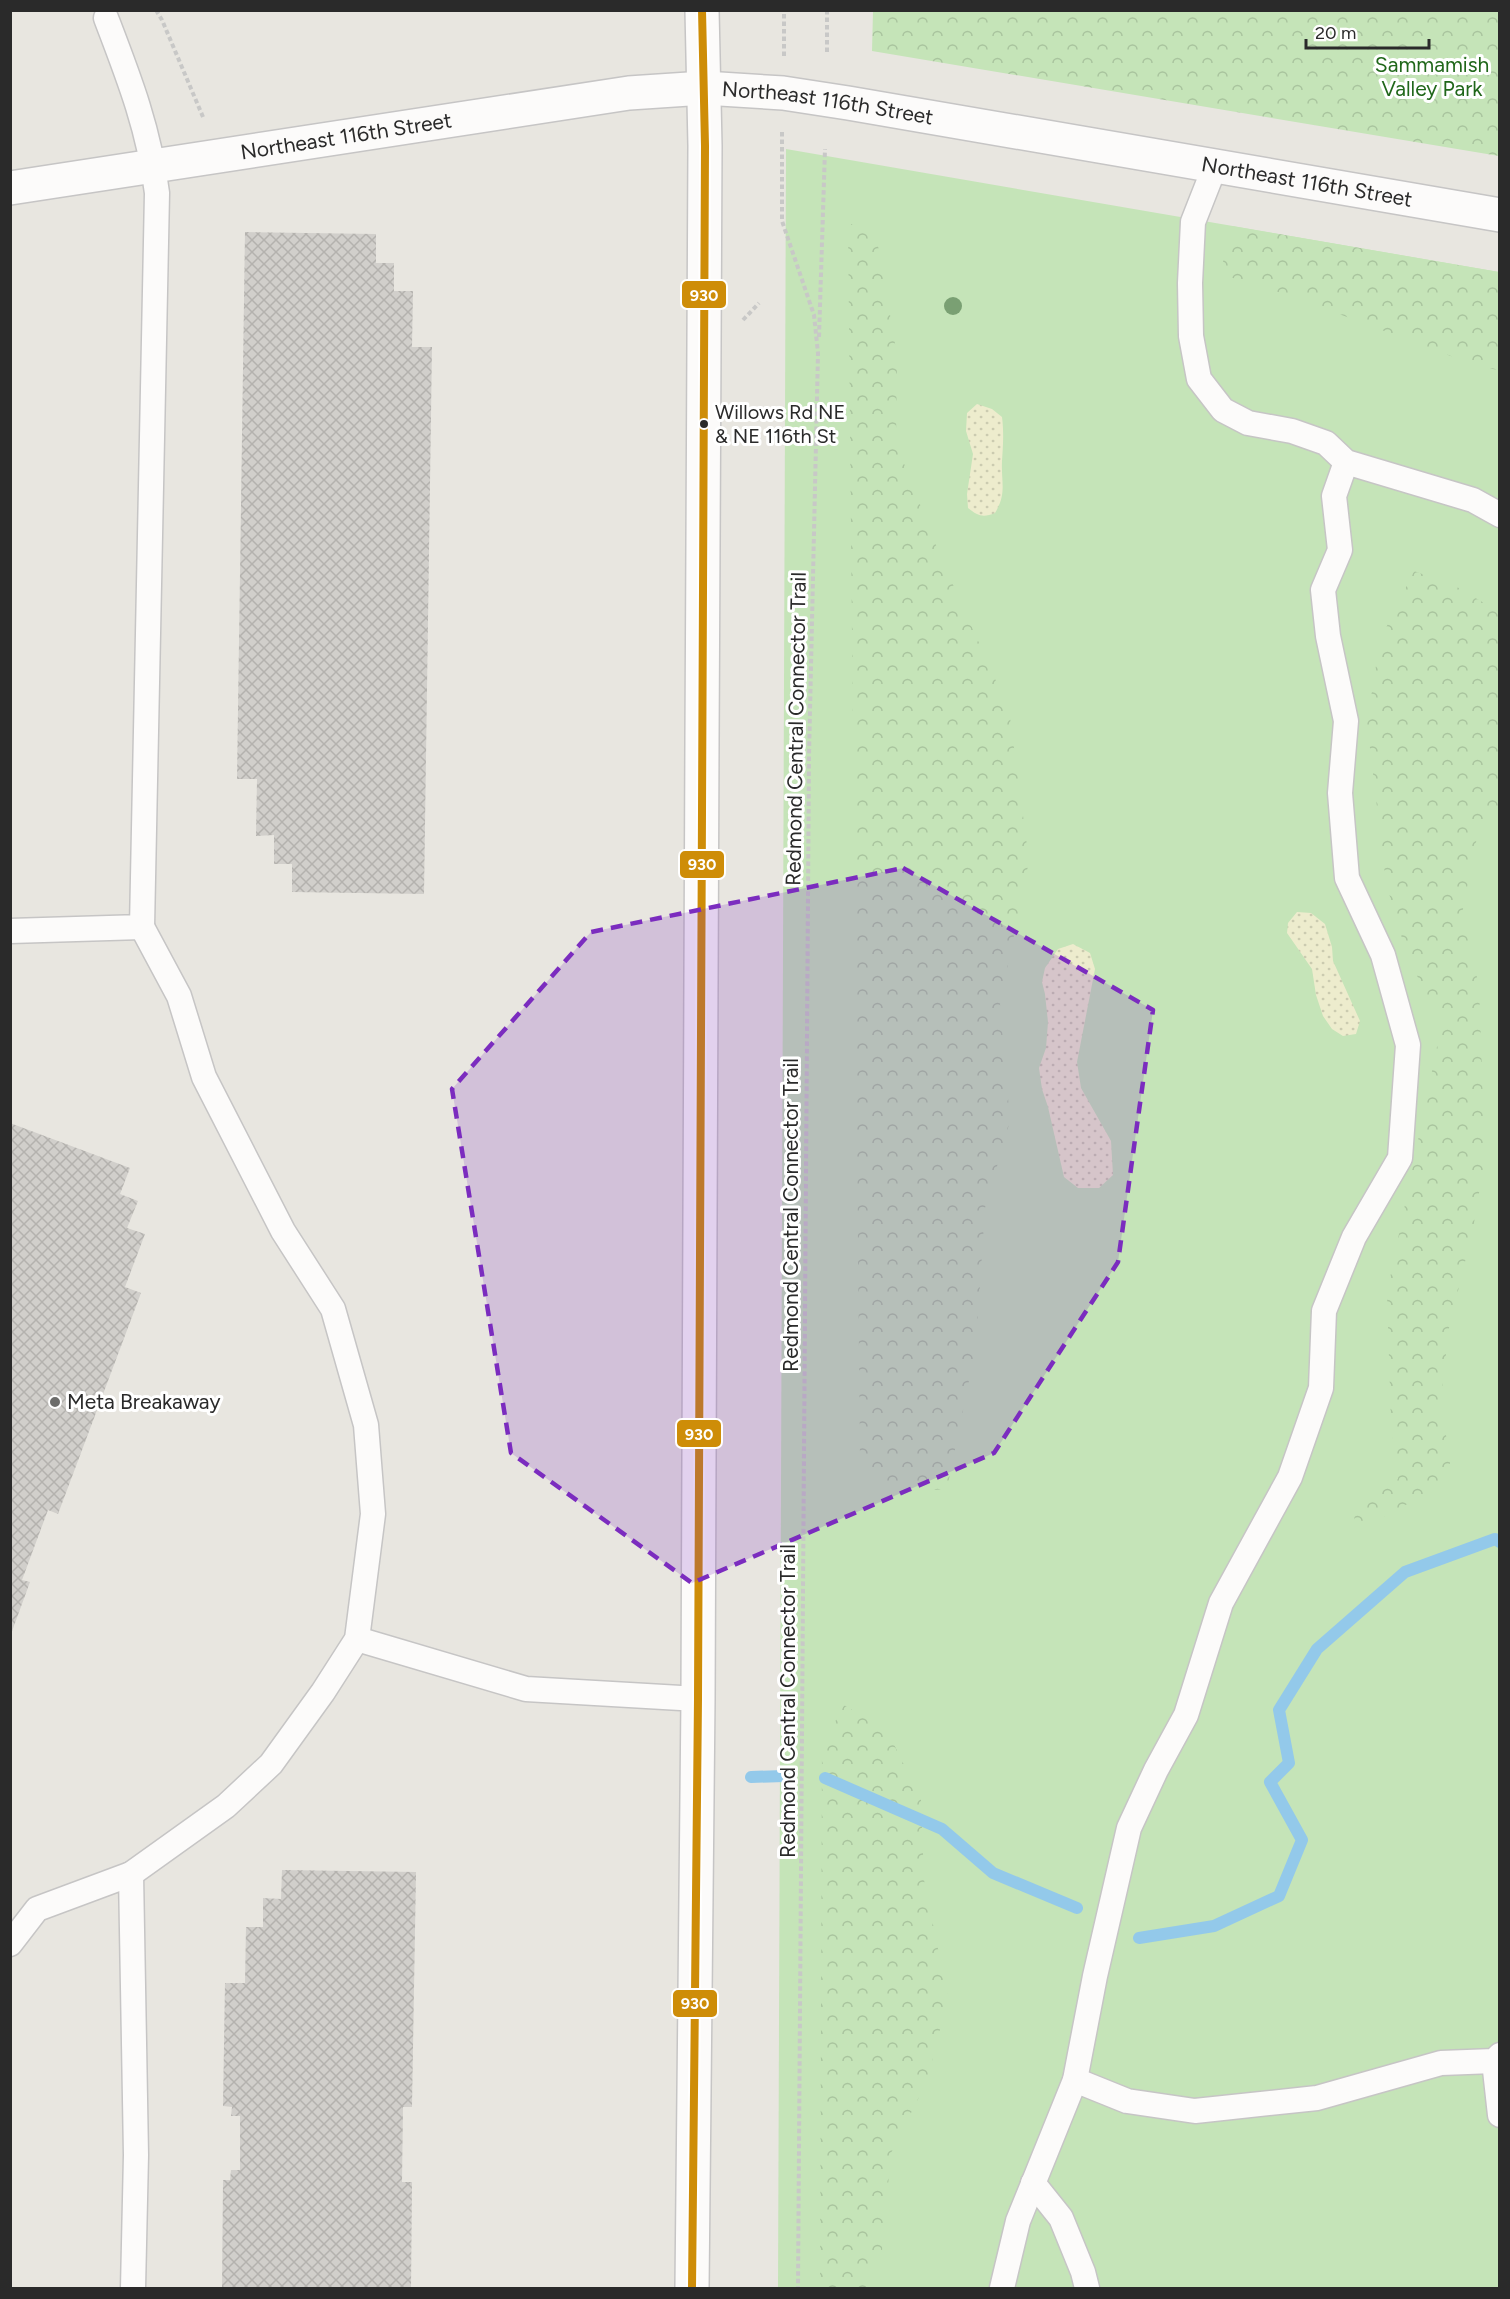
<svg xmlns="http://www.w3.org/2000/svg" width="1510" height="2299" font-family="Figtree,sans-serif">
  <defs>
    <pattern id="forest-crowns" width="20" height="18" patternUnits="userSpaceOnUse" patternTransform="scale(1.5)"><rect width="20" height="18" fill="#c5e4b8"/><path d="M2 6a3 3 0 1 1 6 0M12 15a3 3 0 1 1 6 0" fill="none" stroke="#a9c49e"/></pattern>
    <pattern id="sand-dots" width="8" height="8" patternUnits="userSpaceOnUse" patternTransform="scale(1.5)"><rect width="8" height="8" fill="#edeccd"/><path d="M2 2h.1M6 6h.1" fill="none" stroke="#cbcbb0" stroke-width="1.8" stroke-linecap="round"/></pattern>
    <pattern id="building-cross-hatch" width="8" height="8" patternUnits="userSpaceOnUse" patternTransform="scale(1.5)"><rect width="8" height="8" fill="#d1cfcb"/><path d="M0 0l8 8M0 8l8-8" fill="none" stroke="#b4b2ae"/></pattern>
  </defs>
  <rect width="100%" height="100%" fill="#e8e6e0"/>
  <path fill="#c5e4b8" d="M786,149L1499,272V2288H778Z"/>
  <g fill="url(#forest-crowns)">
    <path d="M873,11H1499V156L872,51Z"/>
    <path d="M848,222L877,240L897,355L896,443L941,558L1009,710L1029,861L1000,1004L1010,1121L985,1208L976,1346L947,1489L900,1492L860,1461Z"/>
    <path d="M1232,226L1499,272V370L1480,367L1291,296L1220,274Z"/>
    <path d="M1414,571L1457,587L1499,612V810L1478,832L1462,914L1479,986L1485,1157L1473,1229L1449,1328L1440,1407L1450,1454V1481L1374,1522L1354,1520L1358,1498L1398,1479L1391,1423L1387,1293L1442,1022L1408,959L1386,883L1367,723L1380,640Z"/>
    <path d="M844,1705L888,1732L921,1800L924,1880L948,1998L927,2081L891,2153L882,2251L866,2288H820L822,1746Z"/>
  </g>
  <g fill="url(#sand-dots)">
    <path d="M977,404L992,409L1002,417C1004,433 1003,446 1002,461C1001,483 1007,493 995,513C983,518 978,516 968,508L967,494L973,454L966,431L967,413Z"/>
    <path d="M1297,912L1311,913L1325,924L1332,947L1333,961L1360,1021L1356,1034L1343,1036L1332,1029L1323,1016L1316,995L1312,969L1287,933L1288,923Z"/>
    <path d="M1073,944L1090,953L1095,969L1077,1062L1081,1088L1111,1141L1113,1175L1099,1188H1078L1064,1177L1048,1107L1042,1089L1039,1068L1046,1048L1048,1022L1045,994L1042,982L1045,968L1058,949Z"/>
  </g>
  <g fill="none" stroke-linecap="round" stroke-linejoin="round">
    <g stroke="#93c9ea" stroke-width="12">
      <path d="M751,1777L784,1776"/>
      <path d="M825,1778L942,1829L993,1873L1077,1908"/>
      <path d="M1139,1938L1214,1926L1279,1896L1302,1840L1270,1782L1289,1763L1279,1710L1317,1649L1405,1572L1495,1539L1500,1542"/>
    </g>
  </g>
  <g fill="url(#building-cross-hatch)">
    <path d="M245,232L376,234V263H394V291H413L412,347H432L424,894L292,892V864H274V835L256,836L257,779H237Z"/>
    <path d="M10,1123L130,1168L120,1194L138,1201L127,1228L145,1234L125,1287L141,1293L58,1514L48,1510L22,1580L30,1582L11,1634Z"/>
    <path d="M282,1870L416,1872L412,2107H403L402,2182H412L411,2288H222L223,2180H230L231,2170H240V2116H231L232,2107L223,2106L225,1983H245L246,1927H263V1898L281,1899Z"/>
  </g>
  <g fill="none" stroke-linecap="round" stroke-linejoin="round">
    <g stroke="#c6c5c5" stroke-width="27">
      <g id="lane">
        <path d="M1215,166L1193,222L1190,283L1191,336L1199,379L1223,410L1248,423L1292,431L1326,443L1346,462L1473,500L1500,515"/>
        <path d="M10,931L142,927L157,193C149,129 129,78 106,18"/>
        <path d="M357,1639L526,1689L698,1699"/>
        <path d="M131,1874L136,2155L133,2288"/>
        <path d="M10,1944L37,1909L131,1874L226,1806L271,1764L323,1692L357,1639L373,1514L366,1425L333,1309L283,1231L204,1077L179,996L142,927"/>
        <path d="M1494,2061L1500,2115"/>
        <path d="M1075,2080L1127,2101L1195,2111L1317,2098L1441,2063L1494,2061L1500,2055"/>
        <path d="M1033,2183L1061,2218L1083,2272L1087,2288"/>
        <path d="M1002,2288L1018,2221L1075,2080L1095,1976L1129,1828L1156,1770L1186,1715L1221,1603L1290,1477L1321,1388L1324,1311L1354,1237L1400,1158L1408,1045L1383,955L1347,878L1340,793L1346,721L1328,636L1323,590L1340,550L1334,496L1346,462"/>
      </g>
    </g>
    <g stroke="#c6c5c5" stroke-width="36">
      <g id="street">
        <path id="s1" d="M10,188L629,93L704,88L783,93L848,103L1500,215"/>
      </g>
    </g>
    <g stroke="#c6c5c5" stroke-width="36">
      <path id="secondary" d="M692,2288L698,1699L702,742L705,146L702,10"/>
    </g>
    <g stroke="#c8c8c7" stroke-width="4" stroke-dasharray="4.5 3" stroke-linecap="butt">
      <path d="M156,10L162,20L203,117"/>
      <path d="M827,10V53"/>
      <path d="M784,56V10"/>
      <path d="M782,132V221L814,315L818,353L809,756L798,2288"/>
      <path d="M743,320L759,303"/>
      <path d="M819,337L825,149"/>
    </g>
    <use href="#lane" stroke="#fcfbfa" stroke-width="24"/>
    <use href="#street" stroke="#fcfbfa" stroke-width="33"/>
    <use href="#secondary" stroke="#fcfbfa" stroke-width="33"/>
    <g stroke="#fff" stroke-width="12">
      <path id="bus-1" d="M692,2288L698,1699L705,146L702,10"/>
    </g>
    <use href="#bus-1" stroke="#ce8d08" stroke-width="8"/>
  </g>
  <circle fill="#7aa073" cx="953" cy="306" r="9"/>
  <path fill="#7b2cbf" fill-opacity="0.2" stroke="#7b2cbf" stroke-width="4.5" stroke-dasharray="12 8" stroke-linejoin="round" d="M903,868L1153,1010L1118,1262L994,1453L692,1583L511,1453L452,1089L591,932Z"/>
  <circle fill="#2a2a2a" stroke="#fff" stroke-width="2" cx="704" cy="424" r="5"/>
  <circle fill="#6c6c6a" stroke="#fff" stroke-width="2" cx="55" cy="1402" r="6"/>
  <g text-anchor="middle" stroke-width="6" stroke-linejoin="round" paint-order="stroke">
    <g font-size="20" fill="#2a2a2a" stroke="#fff" text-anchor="start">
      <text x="715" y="419">Willows Rd NE<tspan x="715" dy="24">&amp; NE 116th St</tspan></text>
    </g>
    <g font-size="21" fill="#20671a" stroke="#fff">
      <text x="1432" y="72">Sammamish<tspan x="1432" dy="24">Valley Park</tspan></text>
    </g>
    <g font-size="21" fill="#2a2a2a" stroke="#fff">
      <text dy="7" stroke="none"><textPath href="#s1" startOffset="826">Northeast 116th Street</textPath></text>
      <text dy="7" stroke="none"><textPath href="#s1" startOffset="340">Northeast 116th Street</textPath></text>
      <text dy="7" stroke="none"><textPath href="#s1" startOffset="1312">Northeast 116th Street</textPath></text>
      <text transform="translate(796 729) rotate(-89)" y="7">Redmond Central Connector Trail</text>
      <text transform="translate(791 1215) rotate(-90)" y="7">Redmond Central Connector Trail</text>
      <text transform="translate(788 1701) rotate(-90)" y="7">Redmond Central Connector Trail</text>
    </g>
    <g font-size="21" fill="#2a2a2a" stroke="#fff" text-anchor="start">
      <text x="67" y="1409">Meta Breakaway</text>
    </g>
  </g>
  <g stroke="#fff" stroke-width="2">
    <rect x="681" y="280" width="46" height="29" rx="6" fill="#ce8d08"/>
    <rect x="679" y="850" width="46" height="29" rx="6" fill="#ce8d08"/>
    <rect x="676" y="1419" width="46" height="29" rx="6" fill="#ce8d08"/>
    <rect x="672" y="1989" width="46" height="29" rx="6" fill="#ce8d08"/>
  </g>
  <g font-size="16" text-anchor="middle" font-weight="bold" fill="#fff">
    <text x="704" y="301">930</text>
    <text x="702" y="870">930</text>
    <text x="699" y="1440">930</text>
    <text x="695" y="2009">930</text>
  </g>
  <rect width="1510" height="2299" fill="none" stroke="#2a2a2a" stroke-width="24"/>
  <path d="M1306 39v9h123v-9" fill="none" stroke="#2a2a2a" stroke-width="3"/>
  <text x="1315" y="39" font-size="18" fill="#2a2a2a" stroke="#ffffff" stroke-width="4.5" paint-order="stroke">20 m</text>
</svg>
